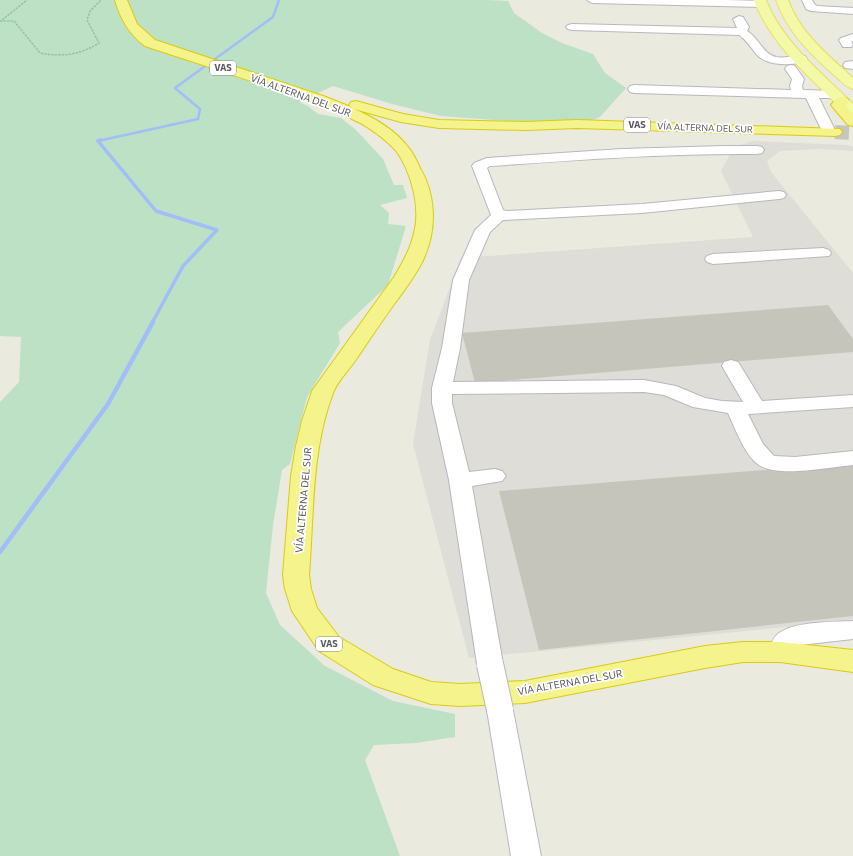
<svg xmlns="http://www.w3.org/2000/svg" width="853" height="856" font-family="Commissioner,sans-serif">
  <rect width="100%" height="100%" fill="#eaeadf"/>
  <path fill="#deddd7" d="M753,141L847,145L853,147V151L820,149L780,151L767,161L771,172L853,273V623L786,627L469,658L413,444L430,340L461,258L753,237L721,171L734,147Z"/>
  <path fill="#bde1c5" d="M0,0H487L508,1L514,13L542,33L562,43L593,54L605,73L626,88L600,117L588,122H520L441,116L392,104L333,86L299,102L308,106L318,114L341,118L356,130L383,159L394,185H403L407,198L380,205L389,213L388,224L406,226L388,285L338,332L340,343L307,397L290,464L282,470L273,525L266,593L280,625L325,666L393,701L455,714V737L416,743L374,745L365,760L400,856H0V402L19,382L21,337L0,336Z"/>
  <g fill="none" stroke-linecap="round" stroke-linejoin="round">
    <path stroke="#a1bef9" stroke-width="2.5" d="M98,141L198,119L200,109L175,88L273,17L279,0"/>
    <path stroke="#a1bef9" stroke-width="3.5" d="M101,140L98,141L156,211L217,230L183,266L152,323"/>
    <path stroke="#a1bef9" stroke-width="4.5" d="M0,552L108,404L153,322"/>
  </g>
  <g fill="#c5c5bc">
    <path d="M828,305L853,339V352L475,383L462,333Z"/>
    <path d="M853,463V616L539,650L499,491Z"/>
  </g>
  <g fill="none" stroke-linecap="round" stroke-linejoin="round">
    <path stroke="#c6c6bf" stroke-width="14" stroke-dasharray="14 6" stroke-linecap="butt" d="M835,132L853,133"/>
    <g stroke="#b7b8be" stroke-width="2">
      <g id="minor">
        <path d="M587,0H728L761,1L766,4L761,7L592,3Z"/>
        <path d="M802,0H812L815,5L817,6L853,8V14L811,11L806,9Z"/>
        <path d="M739,16L743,17L749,27L747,31C758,37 763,54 776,57C786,59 796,54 805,56L807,59L805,62C790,65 768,67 756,54C751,47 746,40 739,35L572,30L568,29L566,27L568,25L572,24L737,28L733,19Z"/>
        <path d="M853,34V41L851,42L853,45L851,47H843L839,40L841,38Z"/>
        <path d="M853,61V69L845,68L843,65L845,62Z"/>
        <path d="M791,65L795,66L804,79L802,86L803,90L836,91L841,92L842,95L841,98H819L834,128L832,131H822L806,98L634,93L630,92L628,89L630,86L634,85L791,90L790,86L792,79L785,69L787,66Z"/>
        <path d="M723,146H757L762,147L764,150L762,153L757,154C668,153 579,160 490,166L487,168L503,210L506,211L642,204L779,191L784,192L786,195L784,198L779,199L642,213L503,220L490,232L469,280L460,348L453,382L644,380L676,386L705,398L722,401L743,402L722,366L724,362L731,360L738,362L762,401L853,395V407L748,414L763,444L774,456L795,457L853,451V465C831,467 778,478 759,465C745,456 735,428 728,413L693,407L664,395L644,392L452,394V403L469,472L495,469L502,471L506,476L502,481L472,486L503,664L499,671L490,674L481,671L477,664L449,480L432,403V388L442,348L453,280L475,230L491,215L472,166L474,163L487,158L622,149Z"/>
        <path d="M823,248L829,250L831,253L829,256L713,264L707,262L705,259L707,256L713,254Z"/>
        <path d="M853,621V639L800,645L793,649L789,659L780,662L771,659L768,652C770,646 773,637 779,633C796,621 833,622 853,621Z"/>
        <path d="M500,699L509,703L513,710L541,856H511L487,710L491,703Z"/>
      </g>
    </g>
    <g stroke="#e7e05c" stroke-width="2">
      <g id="major">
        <path d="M754,0H766C783,43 821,72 853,104V116L848,115C813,80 772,47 754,0Z"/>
        <path d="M776,0H788C801,34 827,54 853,78V89C845,87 840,80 834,75C809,53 787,31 776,0Z"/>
      </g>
    </g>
    <g stroke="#dbcb0f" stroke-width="2">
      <g id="highway">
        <path d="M115,0H127L137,24L155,40L326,97L351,107L349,105L351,102L356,101L403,114L439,120L526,122L577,120L840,129L842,132L840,135L835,136L577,128L526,130L439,128L401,122L354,109C373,117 395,130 408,147C413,153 417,161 420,168C436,195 437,229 424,258C417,274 405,289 395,303C381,322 368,342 355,361C348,371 337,382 333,393C311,451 314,514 309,575L311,589L317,608L339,637L393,669L431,682L460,684L525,681L705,646L743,642H780L853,650V672L780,662H743L705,668L525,703L460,706L431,704L373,685L319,651L292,611L285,589L283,575L291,476L296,446L302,421L312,391L394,277C405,259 414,242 416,221C418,199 410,171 397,152C389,142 368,126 356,121C326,105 293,95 260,84C222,71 184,59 145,46C129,34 121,20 115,0Z"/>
        <path d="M842,97L847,98L849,101L846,106L853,113V126L848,125L831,105L837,98Z"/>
      </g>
    </g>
    <g stroke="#97c1ad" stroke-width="1.5" stroke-dasharray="2.5 1" stroke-linecap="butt">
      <path d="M2,20L27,0"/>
      <path d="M0,21H14L40,53C62,57 80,55 99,43L87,20L90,11L101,0"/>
    </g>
    <use href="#minor" fill="#fff" fill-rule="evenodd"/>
    <use href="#major" fill="#f3f9a6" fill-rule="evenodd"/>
    <use href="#highway" fill="#f5f38c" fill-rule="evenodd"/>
    <g stroke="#b7b8be" stroke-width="28" stroke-linecap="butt">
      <path id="minor-bridge" d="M490,664L500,710"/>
    </g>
    <use href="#minor-bridge" stroke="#fff" stroke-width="26"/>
  </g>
  <g text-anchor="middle" stroke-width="3.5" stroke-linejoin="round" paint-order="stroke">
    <g fill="#fff" stroke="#8a8c90" stroke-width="1">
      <rect x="210" y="61" width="26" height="14" rx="3"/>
      <rect x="624" y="118" width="26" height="14" rx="3"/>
      <rect x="316" y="637" width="26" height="14" rx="3"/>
    </g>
    <g font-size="9" font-weight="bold" fill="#585a60">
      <text x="223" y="71">VAS</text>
      <text x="637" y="128">VAS</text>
      <text x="329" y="647">VAS</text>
    </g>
    <g font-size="9" fill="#585a60" stroke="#fff">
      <text transform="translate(705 128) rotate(2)" y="3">VÍA ALTERNA DEL SUR</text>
    </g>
    <g font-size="10" fill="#585a60" stroke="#fff">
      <text transform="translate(301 95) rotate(20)" y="4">VÍA ALTERNA DEL SUR</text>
      <text transform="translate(303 500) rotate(-85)" y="4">VÍA ALTERNA DEL SUR</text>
      <text transform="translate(570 682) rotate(-10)" y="4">VÍA ALTERNA DEL SUR</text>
    </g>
  </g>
</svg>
